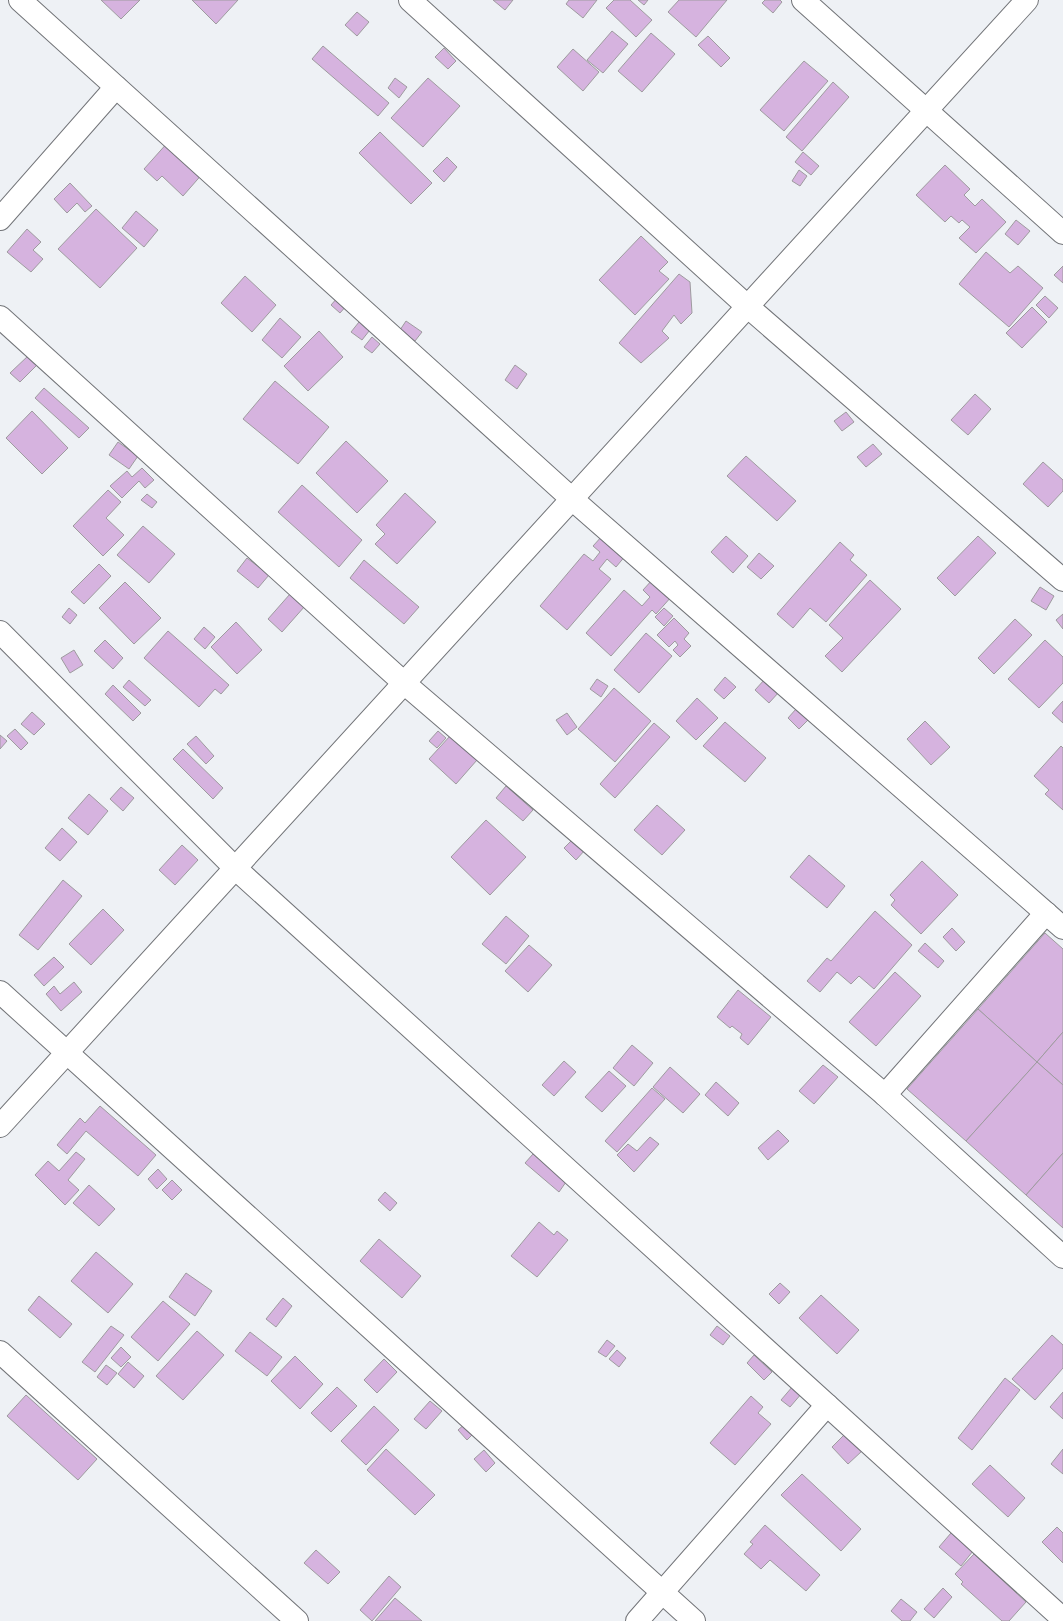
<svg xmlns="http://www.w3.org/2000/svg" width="1063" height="1621" font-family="Poppins,sans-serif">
  <rect width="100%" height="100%" fill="#eef1f5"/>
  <g fill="#d6b3df" stroke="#9e9b9f">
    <path d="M101,0H140L121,19Z"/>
    <path d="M192,0H238L216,24Z"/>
    <path d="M493,0H513L505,10Z"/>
    <path d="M569,0H597L583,18L566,4Z"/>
    <path d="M614,0H630L652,20L636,37L606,8Z"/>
    <path d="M638,0H648L644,5Z"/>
    <path d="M679,0H727L696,37L668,12Z"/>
    <path d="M765,0H780L782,2L773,13L762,3Z"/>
    <path d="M357,12L369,22L357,36L345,25Z"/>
    <path d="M612,31L628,44L603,73L587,60Z"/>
    <path d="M651,33L675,54L642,92L618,71Z"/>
    <path d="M708,36L730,58L721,67L698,45Z"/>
    <path d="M323,46L389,103L378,116L312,59Z"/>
    <path d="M444,48L456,61L448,69L435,57Z"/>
    <path d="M573,49L599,72L583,91L557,67Z"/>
    <path d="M804,61L828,81L784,131L760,110Z"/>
    <path d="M395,78L407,87L399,98L388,88Z"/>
    <path d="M428,78L460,106L423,147L391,118Z"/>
    <path d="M833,82L849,97L802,151L786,137Z"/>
    <path d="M380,132L432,183L411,204L359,153Z"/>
    <path d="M169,141L204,172L183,196L162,176L157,181L144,169Z"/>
    <path d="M803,152L819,166L811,175L795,162Z"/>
    <path d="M447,157L457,167L444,182L433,171Z"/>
    <path d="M945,165L970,189L964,195L975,206L982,199L1006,222L976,253L959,238L970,227L962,220L959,223L951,216L945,222L916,195Z"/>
    <path d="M799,170L807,176L800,186L792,181Z"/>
    <path d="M70,183L92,206L85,212L77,203L67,213L54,199Z"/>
    <path d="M96,209L137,248L100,288L58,249Z"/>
    <path d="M136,211L158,230L144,247L122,228Z"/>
    <path d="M1016,220L1030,231L1018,245L1005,234Z"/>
    <path d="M27,229L41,242L33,250L43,259L31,272L7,252Z"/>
    <path d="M641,236L668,262L659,271L669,279L635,315L599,280Z"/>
    <path d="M986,252L1010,273L1018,266L1043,288L1009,327L959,284Z"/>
    <path d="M1063,266V283L1054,275Z"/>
    <path d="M679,274L690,282L692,313L681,324L674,315L662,331L669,338L641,363L619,343Z"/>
    <path d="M245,276L276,305L252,332L221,303Z"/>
    <path d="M1045,296L1058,308L1049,318L1036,305Z"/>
    <path d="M338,297L347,305L340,313L331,305Z"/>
    <path d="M1032,307L1047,322L1022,348L1006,333Z"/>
    <path d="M363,317L373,326L362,340L351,332Z"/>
    <path d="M280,318L301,337L282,358L262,340Z"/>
    <path d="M406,321L422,332L415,341L400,330Z"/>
    <path d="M319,331L343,357L308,391L284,366Z"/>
    <path d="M372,337L380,344L372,353L364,347Z"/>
    <path d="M29,355L38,364L20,382L10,373Z"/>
    <path d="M515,365L527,374L517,389L505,380Z"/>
    <path d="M275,381L329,427L298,464L243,419Z"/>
    <path d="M44,388L89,428L79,438L35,398Z"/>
    <path d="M975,394L991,409L968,435L951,420Z"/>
    <path d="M32,411L68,448L42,474L6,438Z"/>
    <path d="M846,412L854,422L842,431L834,421Z"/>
    <path d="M346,441L388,481L357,513L316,473Z"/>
    <path d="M118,442L138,456L129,469L109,455Z"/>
    <path d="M873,444L882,454L866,467L857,457Z"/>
    <path d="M746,456L796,501L777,521L727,476Z"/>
    <path d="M1043,462L1063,480V491L1048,507L1023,484Z"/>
    <path d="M142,468L154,480L145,488L139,481L122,498L110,486L127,471L132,477Z"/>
    <path d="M302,485L362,540L339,567L278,512Z"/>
    <path d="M108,490L121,502L106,518L124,535L103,556L73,526Z"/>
    <path d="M405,493L436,522L397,564L375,544L385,534L376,525Z"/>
    <path d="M147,494L157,502L152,508L141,500Z"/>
    <path d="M143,526L175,554L149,583L117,555Z"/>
    <path d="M603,535L626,555L616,567L607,559L599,569L611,579L567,630L540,606L584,554L593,561L600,552L593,546Z"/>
    <path d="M726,536L748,556L733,573L711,552Z"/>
    <path d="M978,536L996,553L955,596L937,578Z"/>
    <path d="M840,542L854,555L850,560L867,575L826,622L810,608L793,628L777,614Z"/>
    <path d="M759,553L774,566L761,579L747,567Z"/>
    <path d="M247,558L269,575L258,588L237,571Z"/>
    <path d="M364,560L419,607L404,624L350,578Z"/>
    <path d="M99,564L111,576L84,604L71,592Z"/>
    <path d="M653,579L672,596L656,614L652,610L611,656L586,633L624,590L642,606L650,597L643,590Z"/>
    <path d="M870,580L901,609L842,672L825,656L843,638L829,625Z"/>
    <path d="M125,582L161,618L134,644L99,608Z"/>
    <path d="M1040,587L1054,596L1046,610L1031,601Z"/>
    <path d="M290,594L305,606L282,632L268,619Z"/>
    <path d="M69,608L77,615L70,624L62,617Z"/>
    <path d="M664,608L673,616L664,626L655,617Z"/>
    <path d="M1063,614V629L1056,620Z"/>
    <path d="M674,618L689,633L684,639L691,646L680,657L673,650L678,645L675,641L669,647L657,635Z"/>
    <path d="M1015,619L1032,635L994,674L978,658Z"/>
    <path d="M236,622L262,650L237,674L211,647Z"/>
    <path d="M204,627L215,637L205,649L194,639Z"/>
    <path d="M168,631L229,685L221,694L215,689L199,707L144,658Z"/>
    <path d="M646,633L672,656L639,693L614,670Z"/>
    <path d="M105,640L123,658L113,669L94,651Z"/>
    <path d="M1045,640L1063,657V683L1039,708L1008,679Z"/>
    <path d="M74,650L83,665L70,673L61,658Z"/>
    <path d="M725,677L736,687L724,699L714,690Z"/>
    <path d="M597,679L608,686L601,697L590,689Z"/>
    <path d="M765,679L779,692L769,703L755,690Z"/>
    <path d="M129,680L151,700L145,706L123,687Z"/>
    <path d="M113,685L141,713L133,721L105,694Z"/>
    <path d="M614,688L651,721L615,762L578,729Z"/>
    <path d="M697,698L718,718L696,740L676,721Z"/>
    <path d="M1063,701V723L1052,713Z"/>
    <path d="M796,709L808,720L799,729L788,718Z"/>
    <path d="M32,712L45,724L34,735L21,724Z"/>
    <path d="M567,713L577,727L567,735L556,720Z"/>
    <path d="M925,721L950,747L931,765L907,739Z"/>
    <path d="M725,722L766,758L745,782L703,746Z"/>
    <path d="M654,723L670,737L615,798L600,784Z"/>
    <path d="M15,729L28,743L21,750L7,736Z"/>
    <path d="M438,731L446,738L437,748L429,741Z"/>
    <path d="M0,735L7,741L0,749Z"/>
    <path d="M196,736L214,756L206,764L187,744Z"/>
    <path d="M450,736L477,760L456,784L429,759Z"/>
    <path d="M1061,746L1063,748V810L1045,794L1049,790L1034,776Z"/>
    <path d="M183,749L223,788L213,799L173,759Z"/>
    <path d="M506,786L533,810L523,821L496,798Z"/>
    <path d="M121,787L134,798L123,811L110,799Z"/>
    <path d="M89,794L108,811L88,835L68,818Z"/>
    <path d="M657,805L685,830L662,855L634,830Z"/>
    <path d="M486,820L526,857L490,895L451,857Z"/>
    <path d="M62,828L77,842L60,861L45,848Z"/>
    <path d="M574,838L585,850L576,860L564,848Z"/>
    <path d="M182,845L198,860L175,885L159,870Z"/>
    <path d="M809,855L845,886L827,908L790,877Z"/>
    <path d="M922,861L958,895L921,934L891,905L895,900L890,895Z"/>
    <path d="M63,880L82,896L38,950L19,935Z"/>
    <path d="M103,909L124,930L91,965L69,944Z"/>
    <path d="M875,911L912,945L874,989L859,976L851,984L837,972L820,992L807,981L827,958L831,961Z"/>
    <path d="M506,916L529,936L506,964L482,944Z"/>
    <path d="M952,928L965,942L956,951L943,937Z"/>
    <path d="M1045,933L1063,949V1032L1037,1062L978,1009Z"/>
    <path d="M925,943L944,961L938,968L918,951Z"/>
    <path d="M529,945L552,965L528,992L505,971Z"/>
    <path d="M54,957L64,967L44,986L34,975Z"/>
    <path d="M895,972L921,996L876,1046L849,1022Z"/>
    <path d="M74,982L82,992L61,1011L46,994L54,986L60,994Z"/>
    <path d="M738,990L771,1017L748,1045L740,1038L742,1034L732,1026L730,1028L717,1017Z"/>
    <path d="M978,1009L1037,1062L966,1141L907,1089Z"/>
    <path d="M1063,1032V1085L1037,1062Z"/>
    <path d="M632,1045L653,1063L634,1086L613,1068Z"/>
    <path d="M564,1061L576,1072L554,1096L542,1085Z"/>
    <path d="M1037,1062L1063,1085V1153L1026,1195L966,1141Z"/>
    <path d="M823,1065L838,1077L814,1104L799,1091Z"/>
    <path d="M670,1067L700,1094L683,1113L653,1087Z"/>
    <path d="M609,1071L626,1086L602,1112L585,1097Z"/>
    <path d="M716,1082L739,1103L728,1116L705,1095Z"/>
    <path d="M652,1088L665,1099L617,1152L605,1141Z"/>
    <path d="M100,1106L156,1155L138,1176L86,1131L67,1154L57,1145L80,1118L85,1123Z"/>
    <path d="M778,1130L789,1141L768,1160L758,1148Z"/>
    <path d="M650,1137L659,1144L634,1172L617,1155L628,1144L637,1151Z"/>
    <path d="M76,1152L85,1159L68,1180L79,1190L65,1205L35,1175L48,1161L59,1171Z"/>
    <path d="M1063,1153V1228L1026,1195Z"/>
    <path d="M533,1154L566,1182L559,1192L525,1163Z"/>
    <path d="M158,1169L167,1179L157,1189L148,1179Z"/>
    <path d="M172,1180L182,1190L172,1200L162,1190Z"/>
    <path d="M89,1185L115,1209L99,1226L73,1203Z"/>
    <path d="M385,1192L397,1203L390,1211L378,1200Z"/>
    <path d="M539,1222L554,1235L557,1231L568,1240L537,1277L511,1256Z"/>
    <path d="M379,1239L421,1276L402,1298L360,1261Z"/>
    <path d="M96,1252L133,1284L108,1313L71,1281Z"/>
    <path d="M186,1273L212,1291L195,1316L169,1297Z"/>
    <path d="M780,1283L790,1292L779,1304L769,1294Z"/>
    <path d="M821,1295L859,1330L837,1354L799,1318Z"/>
    <path d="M39,1296L72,1324L60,1338L28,1310Z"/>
    <path d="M283,1298L292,1306L276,1327L266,1319Z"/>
    <path d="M163,1301L190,1324L158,1361L131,1337Z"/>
    <path d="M111,1326L124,1335L95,1372L82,1362Z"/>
    <path d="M717,1326L730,1336L723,1345L710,1335Z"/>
    <path d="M197,1331L224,1355L183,1400L156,1376Z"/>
    <path d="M250,1332L282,1357L267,1376L235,1351Z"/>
    <path d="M1052,1335L1063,1345V1368L1035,1400L1012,1379Z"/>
    <path d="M607,1340L615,1346L606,1357L598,1352Z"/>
    <path d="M121,1347L131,1357L121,1367L111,1358Z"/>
    <path d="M617,1350L626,1358L619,1367L609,1359Z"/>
    <path d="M754,1355L772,1372L764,1380L747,1363Z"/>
    <path d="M295,1356L323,1384L300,1409L271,1381Z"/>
    <path d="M384,1359L397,1372L377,1393L364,1380Z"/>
    <path d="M128,1362L144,1376L134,1388L118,1374Z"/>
    <path d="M106,1365L117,1373L107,1385L97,1377Z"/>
    <path d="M1005,1378L1020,1390L972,1450L958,1438Z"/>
    <path d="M793,1386L802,1393L790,1407L781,1400Z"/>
    <path d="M337,1387L357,1406L331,1432L311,1413Z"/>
    <path d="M1063,1392V1419L1050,1407Z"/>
    <path d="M26,1395L97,1459L78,1480L7,1416Z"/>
    <path d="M751,1396L763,1407L758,1413L771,1424L735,1465L710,1443Z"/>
    <path d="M430,1401L442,1411L426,1429L414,1419Z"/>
    <path d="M374,1406L399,1430L366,1465L341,1441Z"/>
    <path d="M466,1423L475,1432L467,1440L458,1430Z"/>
    <path d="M845,1434L862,1451L848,1464L832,1447Z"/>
    <path d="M386,1449L435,1495L415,1515L367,1470Z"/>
    <path d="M1063,1449V1474L1051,1464Z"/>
    <path d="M484,1450L495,1463L486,1472L474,1459Z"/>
    <path d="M990,1465L1025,1498L1008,1517L972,1484Z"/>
    <path d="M802,1474L861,1529L841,1551L781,1495Z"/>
    <path d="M765,1525L820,1575L806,1591L770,1560L761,1569L744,1554L753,1544L750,1542Z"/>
    <path d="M1057,1527L1063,1533V1563L1042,1542Z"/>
    <path d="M951,1533L973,1551L961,1566L939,1547Z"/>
    <path d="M316,1550L340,1572L328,1584L304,1563Z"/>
    <path d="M974,1554L1026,1602L1009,1621H1002L961,1584L963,1582L955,1574Z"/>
    <path d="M389,1576L401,1587L372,1621L360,1610Z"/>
    <path d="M943,1588L952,1597L934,1618L924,1609Z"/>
    <path d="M395,1598L422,1621H375Z"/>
    <path d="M901,1599L917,1612L910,1621H902L891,1611Z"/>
  </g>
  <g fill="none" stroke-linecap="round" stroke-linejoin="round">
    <g stroke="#727478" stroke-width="24">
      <g id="minor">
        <path d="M20,0L572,499L1063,928"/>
        <path d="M410,0L747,306L1063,580"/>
        <path d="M803,0L1063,233"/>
        <path d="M0,219L116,87"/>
        <path d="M0,317L404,683L885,1095L1063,1257"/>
        <path d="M0,632L235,868L1063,1619"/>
        <path d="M0,992L694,1621"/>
        <path d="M885,1095L1046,913"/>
        <path d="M0,1126L1027,0"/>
        <path d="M0,1352L297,1621"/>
        <path d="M637,1621L827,1405"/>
      </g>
    </g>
    <use href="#minor" stroke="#fff" stroke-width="22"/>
  </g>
</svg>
